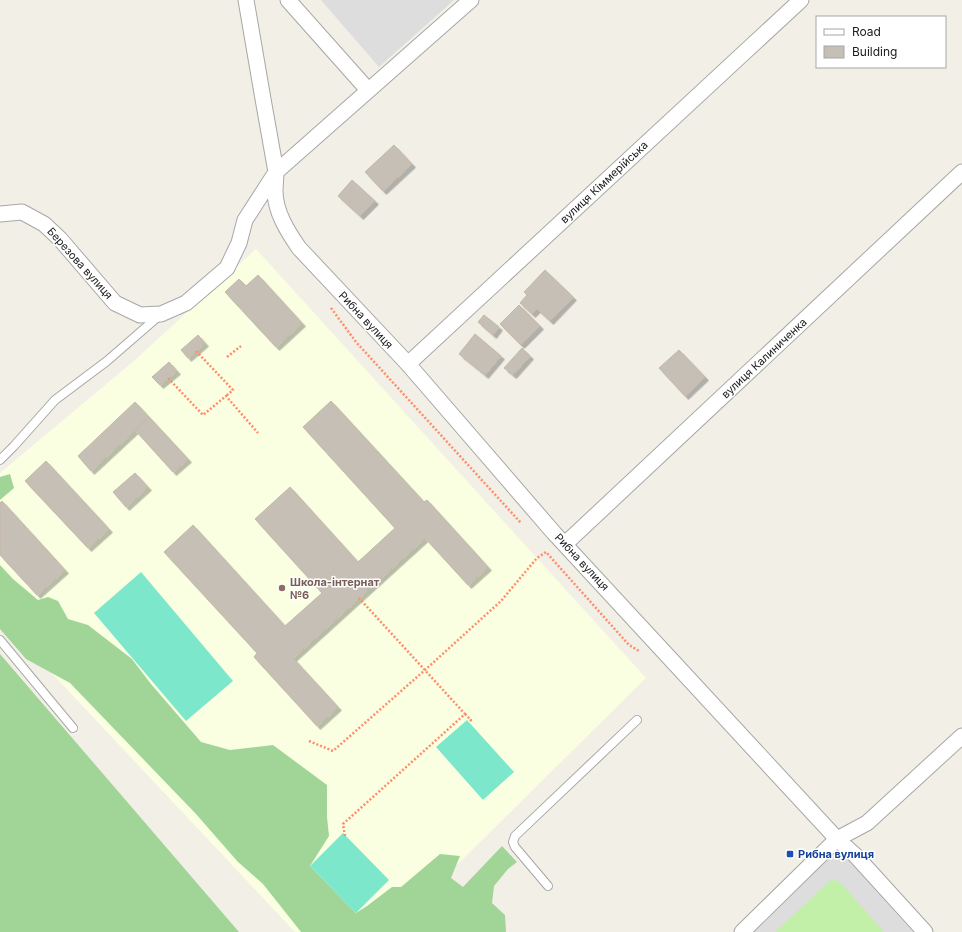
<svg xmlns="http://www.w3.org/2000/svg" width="962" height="932" font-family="Inter,sans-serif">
  <defs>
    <filter id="shadow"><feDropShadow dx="3.5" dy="3.5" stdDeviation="0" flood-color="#0004"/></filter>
  </defs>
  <rect width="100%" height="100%" fill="#f2efe6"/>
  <g fill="#dedddd">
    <path d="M321,0H454L379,67Z"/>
    <path d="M829,849L842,853L913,932H747Z"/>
  </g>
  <path fill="#fbffe2" d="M256,249L646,678L389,932H295L0,618V473L135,360Z"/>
  <path fill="#c2f0a8" d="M831,880L839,881L884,932H775Z"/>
  <g fill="#a1d597">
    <path d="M10,474L14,488L0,500V477Z"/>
    <path d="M0,565L13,579L38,600L48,597L58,601L68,619L88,625L132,659L151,684L201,742L230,750L273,745L327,785V817L329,836L310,866L356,913L367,906L392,887H401L440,854L460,856L451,878L463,887L502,846L517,862L508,869L494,886L492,903L505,915L506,932H301L263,884L238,862L196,814L70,683L26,659L0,629Z"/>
    <path d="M0,654L239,932H0Z"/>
  </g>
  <g fill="#7de7cc">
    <path d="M141,572L233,681L186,721L94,613Z"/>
    <path d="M467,720L514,772L483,800L436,747Z"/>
    <path d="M343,833L389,880L356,913L310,866Z"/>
  </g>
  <g fill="#c6bfb5" stroke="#c5b8a7" filter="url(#shadow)">
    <path d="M394,145L412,164L383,191L365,172Z"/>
    <path d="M352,180L375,201L360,216L338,196Z"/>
    <path d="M545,270L573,297L550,321L537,309L532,314L520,303L527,295L524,292Z"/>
    <path d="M258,275L302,323L276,347L225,292L239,279L246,286Z"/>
    <path d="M519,305L540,326L521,345L500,324Z"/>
    <path d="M484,315L499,327L493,335L478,322Z"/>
    <path d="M475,334L501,356L485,375L459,354Z"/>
    <path d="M198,335L205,343L188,358L181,350Z"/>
    <path d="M522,348L530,356L513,375L504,368Z"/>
    <path d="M679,350L705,377L685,396L659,368Z"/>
    <path d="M169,362L177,371L160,385L152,377Z"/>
    <path d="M331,401L424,502L427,500L488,567L468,585L425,538L293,658L338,707L317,726L254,657L257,653L164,552L193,525L285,626L322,593L255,519L290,487L358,562L395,528L303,427Z"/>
    <path d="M135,402L149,417L91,471L78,456Z"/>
    <path d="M149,417L188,459L173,472L135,430Z"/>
    <path d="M46,461L109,529L88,548L25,481Z"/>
    <path d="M135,473L148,487L126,507L113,492Z"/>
    <path d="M2,501L65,570L37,595L0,555V503Z"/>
  </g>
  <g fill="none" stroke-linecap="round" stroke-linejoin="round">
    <g stroke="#a7a7a7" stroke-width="10">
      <g id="service">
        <path d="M0,460L14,446L55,400L107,361L160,315"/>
        <path d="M0,640L73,728"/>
        <path d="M548,886L515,847L513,842L515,836L637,720"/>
      </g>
    </g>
    <g stroke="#a7a7a7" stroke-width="17">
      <g id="minor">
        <path d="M288,0L368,90"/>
        <path d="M471,0L276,172C276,178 275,185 275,191C275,212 288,232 299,248L408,364L554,533L837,839L855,855L925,932"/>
        <path d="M0,214L22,212L44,224L60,239L115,303L140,315L161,314L186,303L227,268L239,243L245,220L276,172L263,99L246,0"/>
        <path d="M408,364L801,0"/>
        <path d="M565,544L962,172"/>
        <path d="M742,932L837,839L867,823L962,736"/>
      </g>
    </g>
    <g stroke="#ff8c6a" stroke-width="2.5" stroke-dasharray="2 2" stroke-linecap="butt">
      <path d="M331,308L356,342L521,523"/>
      <path d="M196,351L233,390L226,396"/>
      <path d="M227,357L241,346"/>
      <path d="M168,378L203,415L226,396L258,433"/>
      <path d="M465,714L471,720L469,722"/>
      <path d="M309,741L333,751L425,670L501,601L537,558L546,552L629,645L639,651"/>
      <path d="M345,836L343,824L465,714L359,598"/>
    </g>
    <use href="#service" stroke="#fff" stroke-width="8"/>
    <use href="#minor" stroke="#fff" stroke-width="15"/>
  </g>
  <circle fill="#8d6e63" stroke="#fff" stroke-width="1.5" cx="282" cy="588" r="4"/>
  <rect fill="#1a4fb4" stroke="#fff" stroke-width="1.5" x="786" y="850" width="8" height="8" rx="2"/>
  <g text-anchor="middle" stroke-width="3" stroke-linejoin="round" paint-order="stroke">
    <g font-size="11" fill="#202020" stroke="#fff">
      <text transform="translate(604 182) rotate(-43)" y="4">вулиця Кіммерійська</text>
      <text transform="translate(80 263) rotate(48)" y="4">Березова вулиця</text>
      <text transform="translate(366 320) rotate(47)" y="4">Рибна вулиця</text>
      <text transform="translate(764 358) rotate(-43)" y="4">вулиця Калиниченка</text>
      <text transform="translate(582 562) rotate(47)" y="4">Рибна вулиця</text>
    </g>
    <g font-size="11" font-weight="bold" fill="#785e54" stroke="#fff" text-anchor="start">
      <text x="290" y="586">Школа-інтернат<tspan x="290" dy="13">№6</tspan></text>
    </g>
    <g font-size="11" font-weight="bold" fill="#164399" stroke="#fff" text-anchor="start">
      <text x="798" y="858">Рибна вулиця</text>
    </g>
  </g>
  <rect x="816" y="16" width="130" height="52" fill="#ffffff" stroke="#a6a6a6"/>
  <rect x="824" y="29" width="20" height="6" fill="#ffffff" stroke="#a6a6a6"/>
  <text x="852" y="36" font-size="12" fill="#202020">Road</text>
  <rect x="824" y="46" width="20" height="12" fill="#c6bfb5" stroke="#a6a6a6"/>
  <text x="852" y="56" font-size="12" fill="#202020">Building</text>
</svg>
